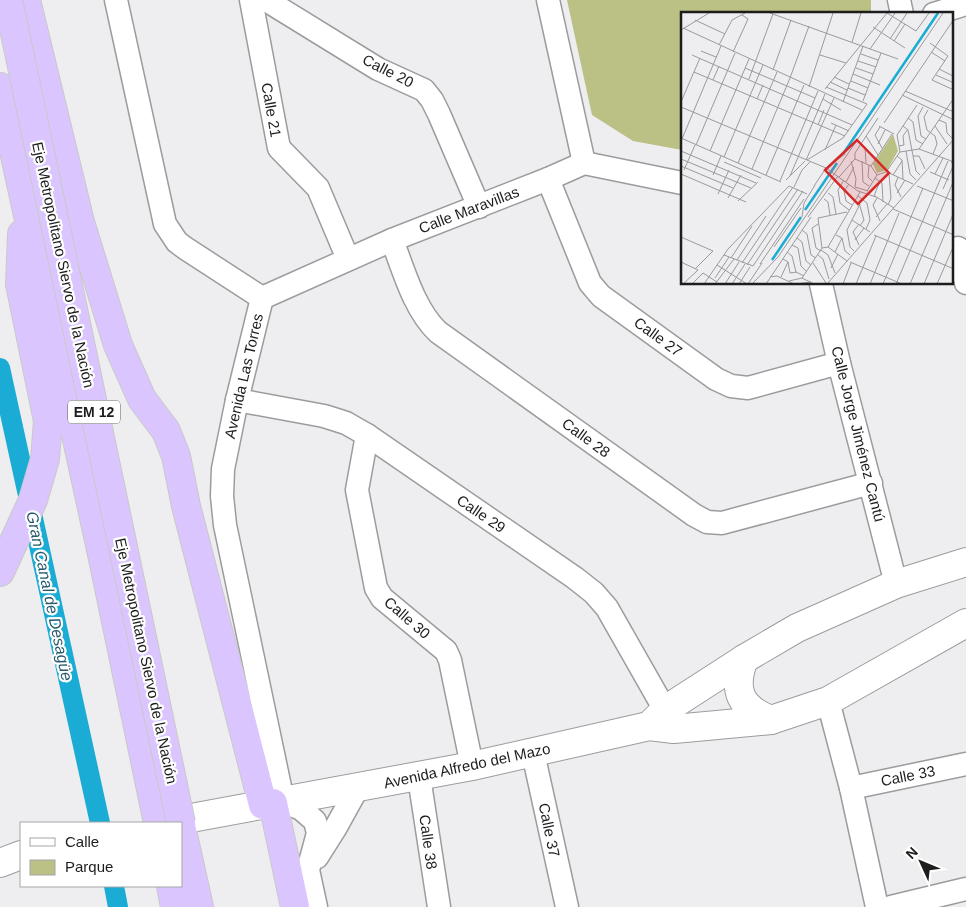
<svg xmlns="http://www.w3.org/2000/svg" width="966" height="907" font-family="Arial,sans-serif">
  <rect width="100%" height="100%" fill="#eeeef0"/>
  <path fill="#bbc085" d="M567,0H871V14H682V150L633,141L592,115Z"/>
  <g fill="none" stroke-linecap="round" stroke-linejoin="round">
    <g stroke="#1aacd4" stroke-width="20">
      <path d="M0,368L100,823"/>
      <path d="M114,886L118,907"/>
    </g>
    <g stroke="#9c9c9e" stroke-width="25">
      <g id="street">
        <path d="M116,0L165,224L177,242L185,248L262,298"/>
        <path d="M251,0L279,148L318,188L348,259"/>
        <path d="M266,0L378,69L424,90L432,100L439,114L479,207"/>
        <path d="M548,0L584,163"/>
        <path d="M899,0L902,14"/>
        <path d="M934,14L966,4"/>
        <path d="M548,179L590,283L601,296L716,379L731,386L748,388L839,363"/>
        <path d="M392,240C404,271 414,309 438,332L694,515L707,522L722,523L871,483"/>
        <path d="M958,248L966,283"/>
        <path d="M821,284L839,363L896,584"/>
        <path d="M262,298L237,400L223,469L222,496L225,525L283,801L301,809L315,821L318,833L308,870L316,907"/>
        <path d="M262,298L392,240L548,179L584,163L682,183"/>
        <path d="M237,400L324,416L346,423L367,435L575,578L594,593L607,608L665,710"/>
        <path d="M367,435L357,490L376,588L382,598L446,651L450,660L472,766"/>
        <path d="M828,701L851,788L877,907"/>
        <path d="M533,753L567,907"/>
        <path d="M419,777L439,907"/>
        <path d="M851,788L966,764"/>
        <path d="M317,857L336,827L357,789"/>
        <path d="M891,907L966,889"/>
      </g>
    </g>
    <g stroke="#9c9c9e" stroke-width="30">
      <g id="secondary">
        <path d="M744,659C732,690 740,708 771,720"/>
        <path d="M649,726L665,710L744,659L797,628L896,584L966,562"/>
        <path d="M164,823L472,766L649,726L674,729L771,720L828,701L966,623"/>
        <path d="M0,863L21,855"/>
      </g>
    </g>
    <g stroke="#c9c9c9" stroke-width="30">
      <g id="highway">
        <path d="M26,0L80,222L118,345L142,399L166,431L176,456L186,506L263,805"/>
        <path d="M0,87L102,554L158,823"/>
        <path d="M0,572L33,500L45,459L48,421L20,284L22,234"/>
        <path d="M273,803L295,907"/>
        <path d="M181,826L199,907"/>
        <path d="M171,886L175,907"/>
      </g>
    </g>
    <use href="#street" stroke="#fff" stroke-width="22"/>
    <use href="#secondary" stroke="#fff" stroke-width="28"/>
    <use href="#highway" stroke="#dac5fe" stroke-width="28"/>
    <g stroke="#c9c9c9" stroke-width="30" stroke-linecap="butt">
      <path id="highway-bridge" d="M8,0L181,823"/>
    </g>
    <use href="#highway-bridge" stroke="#dac5fe" stroke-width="28"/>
  </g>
  <g text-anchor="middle" stroke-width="4.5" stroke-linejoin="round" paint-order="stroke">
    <rect fill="#fff" stroke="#616162" stroke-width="1" x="68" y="400.5" width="52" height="23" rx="4"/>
    <g font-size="14" font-weight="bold" fill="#1d1d1e">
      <text x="94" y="417">EM 12</text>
    </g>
    <g font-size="15" fill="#1d1d1e" stroke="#fff">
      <text transform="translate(388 71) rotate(27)" y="5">Calle 20</text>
      <text transform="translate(271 110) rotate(80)" y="5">Calle 21</text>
      <text transform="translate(469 210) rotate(-21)" y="5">Calle Maravillas</text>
      <text transform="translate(63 265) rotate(78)" y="5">Eje Metropolitano Siervo de la Nación</text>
      <text transform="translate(658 337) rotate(36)" y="5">Calle 27</text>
      <text transform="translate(244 376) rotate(-77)" y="5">Avenida Las Torres</text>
      <text transform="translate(858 434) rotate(76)" y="5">Calle Jorge Jiménez Cantú</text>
      <text transform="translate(586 438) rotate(36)" y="5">Calle 28</text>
      <text transform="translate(481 514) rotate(34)" y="5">Calle 29</text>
      <text transform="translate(407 618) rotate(41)" y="5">Calle 30</text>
      <text transform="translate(146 661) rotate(78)" y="5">Eje Metropolitano Siervo de la Nación</text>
      <text transform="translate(467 766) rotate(-12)" y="5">Avenida Alfredo del Mazo</text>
      <text transform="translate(908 776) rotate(-11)" y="5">Calle 33</text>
      <text transform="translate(549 830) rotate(78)" y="5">Calle 37</text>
      <text transform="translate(428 842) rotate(82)" y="5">Calle 38</text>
    </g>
    <g font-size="16" font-style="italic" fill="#265a6c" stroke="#fff">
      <text transform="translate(50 596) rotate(78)" y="6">Gran Canal de Desagüe</text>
    </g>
  </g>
  <g transform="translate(681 12)">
    <rect width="272" height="272" fill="#eeeef0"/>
    <path d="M212,122L217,139L206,158L196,161L192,152Z" fill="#bbc085"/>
    <path fill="none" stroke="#1aacd4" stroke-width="2.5" d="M162,142L257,1M124,198L156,151M91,248L120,205"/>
    <path fill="none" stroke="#9a9a9c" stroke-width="1" d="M89,1L217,47M206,1L235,19L248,1M14,8L44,22M192,15L224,36M2,16L181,98M0,18L28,1M209,27L226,1M213,29L224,12M171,30L180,1M249,31L267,44L251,68L273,78M38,33L51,8L64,1M189,37L214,1M20,39L35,45M52,40L67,7L61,3M250,40L264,49M180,42L197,48M11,43L171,113M139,43L165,51M177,49L195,55M64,56L134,86M175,56L192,62M258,57L272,64M92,58L110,8M13,60L164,124M172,62L199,73M255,63L273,71M153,65L168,72M109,66L128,14M68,67L92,2M32,68L38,54M170,69L187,76M149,70L166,78M128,75L152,1M167,76L184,83M144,77L206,1M224,79L273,100M221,83L273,108M76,87L82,73M142,87L160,98M182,89L200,41M0,90L19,46M162,90L182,34M0,95L145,156L177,179L195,185M242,95L237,104L240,124L245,127M247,98L243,105L246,118L254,124L256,132L252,142M227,106L232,110L235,128L242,132M258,108L265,111L266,121L271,126M150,111L168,119M203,111L273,7M137,113L143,98M198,114L213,122M222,114L227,118L235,159L239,163M254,114L266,132M199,115L194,123L201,136M185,124L197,143M0,126L100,170M1,127L40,34M180,132L184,135L185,151M197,132L204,118M15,133L54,41M218,134L223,133L222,124L227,117M238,137L273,86M144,138L155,113M0,139L75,171M29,139L68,47M225,139L229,162L235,168M219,140L238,137L273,150M216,144L221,148L222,167M232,144H238L244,157M43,145L82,53M0,147L70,176M174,147V141L197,106M174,147L190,154L196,163M125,148L153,86M126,148L162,126L186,92L145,75M170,149L175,167L174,175L187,179M181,149L182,170L188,174M43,150L80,166M57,151L96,60M188,153L187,165L191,169M0,154L52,176M190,154L211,122M145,156L164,142M71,157L109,66M3,158L14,133M206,160L232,172M249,160L268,168M0,162L65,190M254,162L262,146M32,163L40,144M85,163L123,73M212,163L221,149M109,164L144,82M158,165L174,147M217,165L214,173L220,185M194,166L201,171L202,190M105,168L124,149M163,168L157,178L159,191L168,198M99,169L137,79M165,170L173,155M168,172L163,179L165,189L171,193M133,174L145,156M236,174L273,189M113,175L121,158L129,150M262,177L273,152L270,150M186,179L196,163L205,160L219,140L216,123L236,93M147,181L152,185L155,202M216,181L224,168M37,182L48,158M177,184L186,191L189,208L185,217M193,184L199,169M194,184L213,196M47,186L60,163M196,186L192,193L199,209M143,187L147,190L149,203M57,189L77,170M178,191L183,208L179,214M207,193L210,186L208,162M212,197L273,223M121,205L123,191L134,173M127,205L157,164M195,205L206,192M137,206L141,236M137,206L166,200M171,208L189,220M137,212L131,216L135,236L140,239M178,212L172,220L178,233M121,218L126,222L130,243L135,246M155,223L161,226L164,239L169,243M193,223L273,257M0,225L32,239L14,257M116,226L121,230L125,249L130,253M174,228L183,216M111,233L117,236L120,254L126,260M93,235L120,196M147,235L166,249M140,238L147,243L154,261M173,239L169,235L166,218L179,192M106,240L111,244L115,260L123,264M154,240L161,226M43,243L72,254L122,179M137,243L142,247L148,267M50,246L71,214M102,247L107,250L109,261L116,260M56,248L85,204M0,250L17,258L2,272M169,250L221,272M61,251L112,175M132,251L145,271M79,252L123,187M36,253L66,272M66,253L117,177M150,256L157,242M89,265L96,264L113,272M100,265L107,250M34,266L48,245M121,266L141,236L147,235L179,180M108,269L121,266L133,272M11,272L22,261L36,270M23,272L47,237L108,174L126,182M34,272L53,247M44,272L58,250M51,272L64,252M58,272L69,255M67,272L81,251M71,272L97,245L262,1M85,272L130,205M115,272L130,270M146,272L273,127M162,272L170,251M175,272L195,224M189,272L218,201M202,272L242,176M215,272L267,149M229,272L273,168M243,272L273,200M256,272L273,233"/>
    <path fill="#d62828" fill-opacity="0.15" stroke="#d62828" stroke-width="2.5" d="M176,128L208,161L177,192L144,158Z"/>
    <rect width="272" height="272" fill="none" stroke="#1d1d1e" stroke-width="2.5"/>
  </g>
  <rect x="20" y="822" width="162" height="65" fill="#ffffff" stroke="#a5a5a5"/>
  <rect x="30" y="838" width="25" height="8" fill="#ffffff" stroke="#a5a5a5"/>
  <text x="65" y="847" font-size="15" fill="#1d1d1e">Calle</text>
  <rect x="30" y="860" width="25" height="15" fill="#bbc085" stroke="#a5a5a5"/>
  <text x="65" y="872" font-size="15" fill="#1d1d1e">Parque</text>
  <g transform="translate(921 862) rotate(314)" stroke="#ffffff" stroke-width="4" paint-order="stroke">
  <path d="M0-4L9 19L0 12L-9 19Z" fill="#1d1d1e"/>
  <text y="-8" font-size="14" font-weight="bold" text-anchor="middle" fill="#1d1d1e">N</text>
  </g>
</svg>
